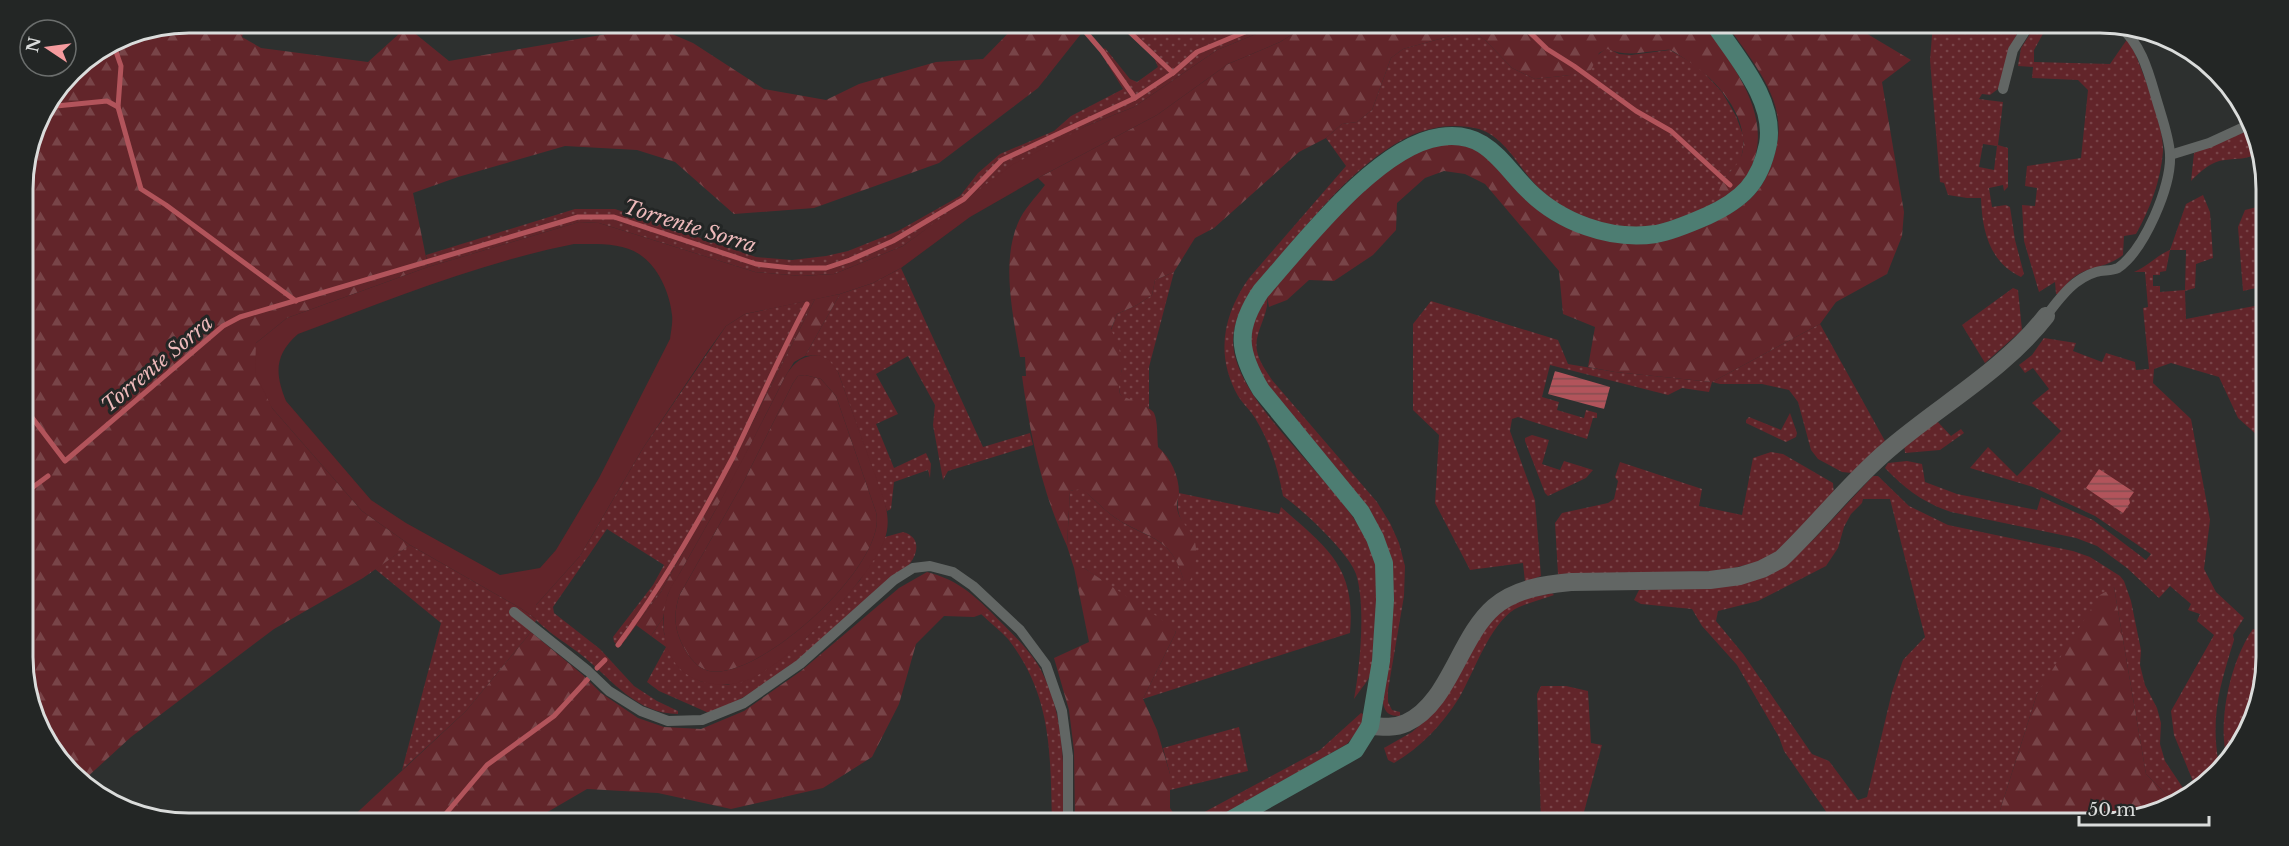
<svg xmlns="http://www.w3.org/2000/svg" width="2289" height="846" font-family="'Libre Baskerville',serif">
  <defs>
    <pattern id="grass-dots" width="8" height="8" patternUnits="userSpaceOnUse" patternTransform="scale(1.5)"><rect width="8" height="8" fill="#62252a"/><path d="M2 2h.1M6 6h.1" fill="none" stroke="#784448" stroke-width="1.8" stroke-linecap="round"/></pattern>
    <pattern id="forest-firs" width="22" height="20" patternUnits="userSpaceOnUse" patternTransform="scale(1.5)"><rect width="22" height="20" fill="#62252a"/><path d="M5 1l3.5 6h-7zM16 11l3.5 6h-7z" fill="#784448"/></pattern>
    <pattern id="water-rules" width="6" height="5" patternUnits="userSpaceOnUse" patternTransform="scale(1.5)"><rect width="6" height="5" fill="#b2545b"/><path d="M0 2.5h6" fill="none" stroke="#854d51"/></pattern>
  </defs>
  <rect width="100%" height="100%" fill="#2d302f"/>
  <g fill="url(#grass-dots)" fill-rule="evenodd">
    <path d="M1150,22L1283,23L1217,50L1134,107L1086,126L958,206L903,246L834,274L801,276L755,272L599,223L579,222L428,267L426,255L575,209H615L756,257L792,260L826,256L848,251L898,231L960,196L978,173L1000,154L1054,131L1071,116L1123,89L1100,52L1105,48L1130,79L1137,82L1158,67L1154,58L1130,35L1131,27L1134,25L1140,30Z"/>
    <path d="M1933,23H2006L2017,33L1998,89L1990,95L1982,94L1979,99L2003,102L1998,145L2008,148V187L2004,191L2003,185L1989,188L1992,207L2006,205L2010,207L2015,240L2024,274L2021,277C1989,262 1982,230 1981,198H1967L1948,195L1944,183L1940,182L1930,60ZM1983,144L1997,146L1994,170L1979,167Z"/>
    <path d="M2037,23H2049L2034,50V62L2110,64L2128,38C2140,63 2164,124 2163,151C2161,180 2150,209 2136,234L2124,236L2123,255C2098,274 2081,261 2059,294H2056L2055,282L2039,292L2024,241L2022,205L2035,206L2037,188L2025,186L2027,166L2081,158L2088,90L2078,80L2032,78L2033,67L2018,66L2021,48Z"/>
    <path d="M1472,30L1486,41L1512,68L1535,79L1570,75L1607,48L1619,54L1631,55L1670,50L1699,67L1722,92L1736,116L1743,135V149L1740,163L1729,173L1726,198C1711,205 1695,216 1679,221C1630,237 1569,222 1534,183C1517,164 1504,137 1479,129C1456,123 1433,126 1412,135C1361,159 1324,205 1288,247C1267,271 1241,297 1234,330C1220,402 1360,490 1375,563C1379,581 1377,602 1376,620C1375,636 1376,653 1373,668C1371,678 1360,690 1354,699C1360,667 1366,605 1356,574C1349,553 1302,509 1283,496C1278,469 1270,442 1255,418C1250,410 1243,404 1238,396C1215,355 1223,315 1249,278L1346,166L1326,138L1342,124L1357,122L1372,110L1391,58L1403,49Z"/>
    <path d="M2248,128L2259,153C2245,160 2239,158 2225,160C2211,161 2200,172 2191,181L2194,153Z"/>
    <path d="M2203,195L2210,212L2213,258L2196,264L2195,288L2185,291L2186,319L2265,304L2266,443L2238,418L2219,377L2171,363L2154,369L2153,383L2191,419L2210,520L2204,569L2216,592L2244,618L2233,635L2234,640C2220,685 2210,717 2219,765L2202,789L2197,791L2174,735L2171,711L2214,635L2197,621L2200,614L2188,610L2191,604L2170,586L2159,598L2127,568L2097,546L2076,538L1951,512C1924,503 1905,489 1885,468L1888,463L1907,461L1922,464L1925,482L1957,494L2037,510L2041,497L2093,520L2146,560L2151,554L2095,516L2033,487L1970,468L1988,447L2017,476L2061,431L2032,403L2049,389L2033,368L2025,373L2019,365L2032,355L2044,338L2076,343L2073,351L2102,362L2106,353L2135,362L2136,370L2149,369L2143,308L2148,307L2145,272H2134C2147,267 2157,255 2170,250L2186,204ZM2170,250H2186L2185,290L2160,292V286H2153V275H2160V272L2166,271Z"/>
    <path d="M2265,205V286L2243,291L2238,227L2245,210Z"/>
    <path d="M901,268L983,447L1030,433L1033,445L948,471L943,480L933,425L935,405L908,356L876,374L898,414L876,424L894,468L926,453L931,464L930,478L928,470L894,482L891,509L887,511L838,372L819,355L805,356L840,294L873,283Z"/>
    <path d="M1174,272L1149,367V408L1128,401L1120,394L1118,381L1122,370L1111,330L1117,314L1137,305L1152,295L1155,280Z"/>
    <path d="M2013,288L2018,290L2022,330L1985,363L1962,325Z"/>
    <path d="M1267,296C1270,315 1253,332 1257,351C1259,361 1266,371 1272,380L1377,502L1390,523L1399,543L1405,566L1404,596L1388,690V702L1392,710L1400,712V716C1389,716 1385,713 1383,703L1391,562L1267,386L1250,351L1252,325Z"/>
    <path d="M815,299L735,457L661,592L620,647L614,642L613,637L653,585L664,565L607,529L553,607L554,613L600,649L634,686L657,701L678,711V714C637,714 612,680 584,657C568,644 550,634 536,620L531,632L466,711L402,770L441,623L375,569L410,545L522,609L536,619V605L580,556L643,448L726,326L745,314Z"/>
    <path d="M1431,301L1558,340L1568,364L1615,372L1712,382L1820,324L1885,441L1852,473L1842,472L1818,459L1811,450L1798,402L1789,390L1762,384H1720L1712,382L1709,392L1682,388L1668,395L1550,365L1542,397L1559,402L1557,410L1584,418L1586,410L1597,413V418H1593L1587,439L1518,417L1512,419L1510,431L1535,500L1541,576L1525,582L1523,563L1470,570L1435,503L1439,435L1413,410V324Z"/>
    <path d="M1790,413L1797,433L1796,437L1786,442L1746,423V420L1749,417L1781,430Z"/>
    <path d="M1936,420L1951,436L1961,429L1964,433L1940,450L1905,453L1904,443Z"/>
    <path d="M1532,435L1549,440L1542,464L1560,470L1564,461L1593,470L1586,478L1548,496L1545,493L1525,441V438Z"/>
    <path d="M1771,452L1783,454L1833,483L1834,495L1783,548L1758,562L1721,571L1558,574L1555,523L1562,513L1608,503L1614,499L1618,481L1615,477L1620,462L1702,489L1699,506L1742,515L1753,458Z"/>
    <path d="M1873,476H1878L1909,506L1948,525L2073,551L2090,557L2120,576L2124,581L2131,601L2141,650L2140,665L2145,685L2157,708L2161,723L2160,744L2165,761L2187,794L2172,800L2146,774L2114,587L2037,694L1996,823H1821L1827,813L1784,751L1779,737L1737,665L1702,626L1692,609L1641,604L1634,600L1639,590L1716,586L1785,565L1814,539ZM1863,499H1890L1925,637L1903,660L1892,692L1867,797L1858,800L1829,761L1812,754L1744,655L1716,621L1718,611L1758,601L1826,566L1838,548L1844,527L1851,514L1862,503Z"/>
    <path d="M1081,488C1091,496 1099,505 1109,513C1142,540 1171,531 1184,581L1192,535C1180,522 1175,511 1179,493L1279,514L1281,507C1327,548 1356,566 1350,633L1143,699L1176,632L1084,568H1074L1067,546L1070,491Z"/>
    <path d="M903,532C922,537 918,555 908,566C846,619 786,680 711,714L659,691L647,682L666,647L651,636L663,618L664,634L700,681L728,685L772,665L807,637L840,603L860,580L885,537Z"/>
    <path d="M1552,593L1554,595C1541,600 1526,603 1515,609C1489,625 1474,673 1459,698C1442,725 1421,747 1394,763L1388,760L1384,748L1412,732L1425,721L1490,622C1509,600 1525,599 1552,593Z"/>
    <path d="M990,611C1007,629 1029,648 1041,670C1066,718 1064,771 1063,823H1052C1050,755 1053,697 1008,639C1000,630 989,622 981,614Z"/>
    <path d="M2253,629L2262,632L2266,637V657L2258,710L2226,755C2218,717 2231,660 2253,629Z"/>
    <path d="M1541,686H1566L1588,691L1591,743L1602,745L1581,823H1541L1537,694Z"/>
    <path d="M1361,713L1363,714V725L1347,744L1209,823H1184L1320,750Z"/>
    <path d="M1239,727L1248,771L1170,790V774L1163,748Z"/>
  </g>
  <g fill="url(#forest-firs)">
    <path d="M189,23H246L242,37L261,48L368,62L401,32L412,31L449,61L630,30L665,31L693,43L764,89L826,100L859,84L936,62L983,59L1018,23H1087L1088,25L1038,88L939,163L814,208L734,214L675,162L637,150L565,146L458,177L413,193L428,267L287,318L256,343L272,408L362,511L410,545L363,578L274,629L131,737L84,780L64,767L26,689L23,178L40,116L79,64L126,35Z"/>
    <path d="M1310,23H1704C1732,66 1776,116 1750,170C1744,182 1737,190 1726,198L1719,192C1721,173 1741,169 1743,149C1747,111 1712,75 1682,57C1679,55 1674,51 1670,50C1667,49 1660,51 1656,51C1638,53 1625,56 1607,49L1599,53L1591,70L1570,75L1535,79L1512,68L1486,41L1472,30L1403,49L1391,58L1372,110L1357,122L1342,124L1326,138L1299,152L1214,228L1195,238L1174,272L1155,280L1152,295L1137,305L1117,314L1111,329C1116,341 1123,355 1122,369C1121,380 1117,379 1120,394C1128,400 1150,406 1154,413C1158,421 1157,438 1158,447C1171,458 1179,476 1179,493C1179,498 1176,502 1177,507C1178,520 1187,525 1192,535C1200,549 1195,567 1190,581L1184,582C1171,531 1143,540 1109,513C1099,505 1091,496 1081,489L1070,491L1067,546C1042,492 1030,435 1022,376H1026L1025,357H1020C1013,316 1001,262 1018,223C1023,210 1036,197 1045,185L1038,178L1157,115L1228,64L1280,42Z"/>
    <path d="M1726,23H1849L1911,60L1882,82L1904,212L1902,236L1887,274L1836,302L1820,324L1712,382L1615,372L1588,367L1595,327L1563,314L1559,271L1485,184L1465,174L1444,171L1425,178L1397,203L1396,230L1373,255L1334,281L1309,280L1287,300L1269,307L1267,296C1305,254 1385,151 1442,144C1497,137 1516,201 1557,223C1580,235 1603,234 1628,234C1644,235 1661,237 1677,235C1687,234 1698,228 1707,224C1749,208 1768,188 1777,144C1787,98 1749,58 1726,23Z"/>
    <path d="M840,294L805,356L794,362L785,377L733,479L668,594L663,618L651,636L636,625L661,592L735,457L815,299Z"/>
    <path d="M805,375L821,379L836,396L876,512C889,563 760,681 709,671C697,668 689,657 683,646C674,628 673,613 680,594L743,483L793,383L798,376Z"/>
    <path d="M1074,568H1084L1161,619L1176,632L1143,699L1157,730L1170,774V808L1180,823H1075L1074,751L1069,710L1054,658L1089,642Z"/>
    <path d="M927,572C956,580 968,590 990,611L974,617L944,616L916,644L899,704L872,757L823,788L731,809L658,793L587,789L539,817L532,823H346L466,711L531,632L583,675L601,693L638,718L664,727L701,729L744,711L801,671L899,588Z"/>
    <path d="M2114,587L2146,774L2172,800L2111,823H1996L2037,694L2100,595Z"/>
  </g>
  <g fill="#62252a" fill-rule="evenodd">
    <path d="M1283,23H1310L1280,42L1228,64L1157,115L1038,178L970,217L901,268L873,283L840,294L745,314L726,326L708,351L643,448L580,556L536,605V619L522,609L410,545L362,511L272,408L255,373L256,343L287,318L428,267L579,222L599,223L755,272L801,276L834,274L903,246L1012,165L1086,126L1134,107L1217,50ZM574,244C595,244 621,242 639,254C658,266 670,293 672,315C673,322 671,331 670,339L599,478L556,550L540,568L500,575L406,523L371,500L286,401C275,374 274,355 298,334C388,300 479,263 574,244Z"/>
    <path d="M819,355L829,360L838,372L883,497C888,512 890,526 884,541C867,583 787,666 745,681C721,689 690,684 675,663C662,644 661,618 667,597C670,587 677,578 682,569C692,552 701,535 711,518C737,471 761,424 785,377C794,362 801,356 819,355ZM805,375L821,379L836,396L876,512C889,563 760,681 709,671C697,668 689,657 683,646C674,628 673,613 680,594L743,483L793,383L798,376Z"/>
  </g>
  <g fill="url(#water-rules)">
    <path d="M1555,371L1610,387L1604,409L1548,394Z"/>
    <path d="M2099,469L2134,492L2129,499L2130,503L2123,513L2086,488Z"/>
  </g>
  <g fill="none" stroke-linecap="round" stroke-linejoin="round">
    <g stroke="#b2545b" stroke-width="5">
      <path d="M1077,22L1102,51L1135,98"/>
      <path d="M1119,22L1173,73"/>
      <path d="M1519,22L1547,49L1574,66L1636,111L1671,131L1730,185"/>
      <path d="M113,43L121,66L118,107"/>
      <path d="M46,107L107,101L118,107L141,189L166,205L296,301"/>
      <path d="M24,407L65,461L223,326L240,317L578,217H614L756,264L791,268H826L850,260L893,241L964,199L1002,160L1135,98L1173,73L1197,52L1269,22"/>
      <path d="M25,493L48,476"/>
      <path d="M618,645C662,586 699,522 733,457C758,406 780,354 807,304"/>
      <path d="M597,668L605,660"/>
      <path d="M438,823L487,765L554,716L588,679"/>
    </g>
    <g stroke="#626664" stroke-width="10">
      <path d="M2003,89L2013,50L2031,22"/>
      <path d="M2170,155L2209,143L2246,126"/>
      <path d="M2046,316C2060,298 2073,279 2096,272C2103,270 2112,271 2118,268C2144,250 2172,186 2170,154C2169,137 2162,118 2157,101C2149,74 2142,44 2119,26"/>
      <path d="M514,612L588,671L609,691L641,711L668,721L702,720L744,703L800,664L894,580L913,568L930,566L953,572L973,586L1020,630L1046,665L1062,711L1068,756V823"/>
    </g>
    <path stroke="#626664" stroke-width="18" d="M1370,726C1383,727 1395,728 1406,723C1449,704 1459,637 1494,607C1515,589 1545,584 1571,582L1710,580L1740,576L1762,569L1781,559C1818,524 1849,483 1888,450C1940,405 2003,371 2046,316"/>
    <path stroke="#4d7d72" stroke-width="18" d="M1225,823L1355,750L1370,726L1381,661L1385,600L1384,563L1375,538L1361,512L1261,390C1238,352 1235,329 1261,291C1302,245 1377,146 1440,137C1486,130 1500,162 1528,190C1560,222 1610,241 1656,234C1673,231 1691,223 1707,216C1742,200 1760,183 1768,144C1776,100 1735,56 1713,22"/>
  </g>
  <g text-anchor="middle" stroke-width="6" stroke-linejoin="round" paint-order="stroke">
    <g font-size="20" font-style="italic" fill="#eebabb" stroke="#232625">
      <text transform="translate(690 226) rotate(17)" y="7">Torrente Sorra</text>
      <text transform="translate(157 364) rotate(-40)" y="7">Torrente Sorra</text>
    </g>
  </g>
  <path d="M0 0H2289V846H0ZM189 33H2100A156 156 0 0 1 2256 189V657A156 156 0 0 1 2100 813H189A156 156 0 0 1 33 657V189A156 156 0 0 1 189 33Z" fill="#232625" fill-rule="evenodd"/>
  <path fill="none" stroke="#dadcdb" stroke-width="3" d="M189 33H2100A156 156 0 0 1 2256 189V657A156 156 0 0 1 2100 813H189A156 156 0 0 1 33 657V189A156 156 0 0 1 189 33Z"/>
  <g transform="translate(48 48) rotate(283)"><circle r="28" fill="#232625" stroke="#6c6f6e" stroke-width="1.5"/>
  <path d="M0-4.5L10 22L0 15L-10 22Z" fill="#f59b9e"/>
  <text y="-9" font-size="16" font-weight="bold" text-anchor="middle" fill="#dadcdb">N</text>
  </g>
  <path d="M2079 816v9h130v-9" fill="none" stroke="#dadcdb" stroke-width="3"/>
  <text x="2088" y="816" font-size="18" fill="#dadcdb" stroke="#232625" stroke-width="4.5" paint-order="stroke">50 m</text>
</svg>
